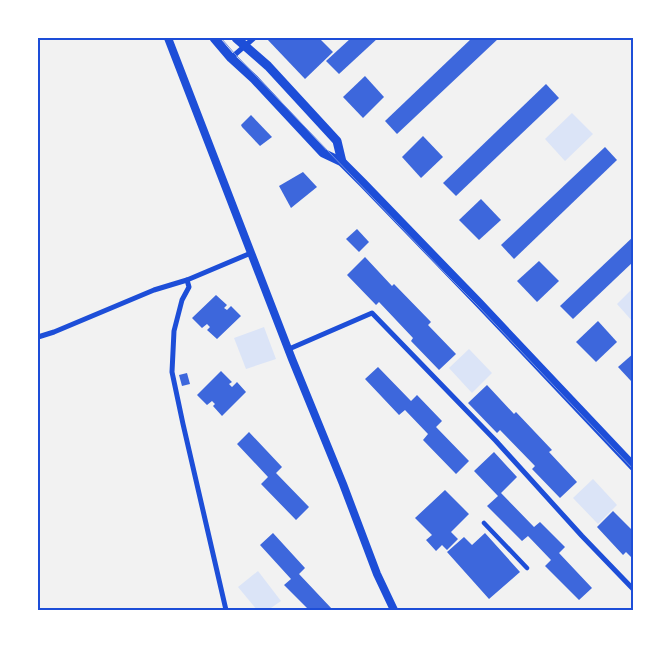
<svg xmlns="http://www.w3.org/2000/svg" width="671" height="648" font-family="'Work Sans',sans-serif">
  <rect width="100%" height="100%" fill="#f2f2f2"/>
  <g fill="#dbe4f7">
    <path d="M572,113L593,134L565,161L545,139Z"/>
    <path d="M633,288V322L617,304Z"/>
    <path d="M264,327L276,359L246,369L234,338Z"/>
    <path d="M469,349L492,373L472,393L449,368Z"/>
    <path d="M593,479L617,505L598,524L573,498Z"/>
    <path d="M258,571L281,601L268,610H257L238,587Z"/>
  </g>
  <g fill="#3d67dc">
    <path d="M266,38H319L333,52L305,79Z"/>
    <path d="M351,38H378L339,74L326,61Z"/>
    <path d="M472,38H499L397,134L385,121Z"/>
    <path d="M365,76L384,97L363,118L343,97Z"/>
    <path d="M546,84L559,98L456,196L443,183Z"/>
    <path d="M251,115L272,137L260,146L242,127L241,125Z"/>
    <path d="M423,136L443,157L421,178L402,157Z"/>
    <path d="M605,147L617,160L514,259L501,245Z"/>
    <path d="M303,172L317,187L291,208L279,186Z"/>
    <path d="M481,199L501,220L479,240L459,220Z"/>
    <path d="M357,229L369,242L359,252L346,239Z"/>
    <path d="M634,236V261L573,319L560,306Z"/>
    <path d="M365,257L392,286L394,284L431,322L428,325L456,354L439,370L411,341L413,338L379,302L376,305L347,275Z"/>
    <path d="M539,261L559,281L537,302L517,281Z"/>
    <path d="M216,295L227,305L224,308L227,310L231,306L241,316L217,339L207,330L210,327L207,324L202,328L192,318Z"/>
    <path d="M598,321L617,342L596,362L576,342Z"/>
    <path d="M634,353V378L631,381L618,367Z"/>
    <path d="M378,367L411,401L417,395L442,421L436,427L469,461L456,474L423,440L428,434L405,410L399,415L365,379Z"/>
    <path d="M221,371L232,382L229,384L232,387L237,382L246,392L222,416L213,406L215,404L212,401L207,405L197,395Z"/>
    <path d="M187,373L190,384L182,386L179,375Z"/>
    <path d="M487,385L514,414L516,412L552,450L549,452L577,482L560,498L532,469L535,466L500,430L497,433L468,403Z"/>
    <path d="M249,432L282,467L276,473L309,507L296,520L261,484L268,477L237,444Z"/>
    <path d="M494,452L517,477L501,493L534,527L540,522L565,547L559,553L592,588L579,600L545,566L551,560L528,536L522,541L487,506L498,496L474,471Z"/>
    <path d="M445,490L469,514L451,532L458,539L447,550L442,545L436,551L426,540L432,535L415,518Z"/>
    <path d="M613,511L634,532V560L626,552L623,555L597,527Z"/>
    <path d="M273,533L305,568L299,574L332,609L330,610H309L284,585L291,579L260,545Z"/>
    <path d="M485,533L520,572L489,599L447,552L464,537L472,545Z"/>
  </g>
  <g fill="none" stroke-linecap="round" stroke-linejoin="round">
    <path stroke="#1d4ed8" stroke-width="4.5" d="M484,523L527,568"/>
    <g stroke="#1d4ed8" stroke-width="5">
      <path d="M231,58L254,38"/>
      <path d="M38,337L54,332L154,290L187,280"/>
      <path d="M289,349L372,313L496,441L582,536L634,590"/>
      <path d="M226,610L183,424L172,372L174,331L182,300L189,287L187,280L251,253"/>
    </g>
    <path stroke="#1d4ed8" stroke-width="8" d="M168,38L292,359L343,484L377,574L394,610"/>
    <g stroke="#1d4ed8" stroke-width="9">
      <path d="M214,38L231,58L254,79L323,153L342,162L363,183L479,303L634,467"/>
      <path d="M236,38L268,66L337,141L342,162"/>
    </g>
    <path stroke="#7290e2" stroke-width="1" d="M221,38L235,54L444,272L477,305L634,470"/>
  </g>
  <rect width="671" height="648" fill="none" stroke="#ffffff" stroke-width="78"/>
  <rect x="39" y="39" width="593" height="570" fill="none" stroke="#1d4ed8" stroke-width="2"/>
</svg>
